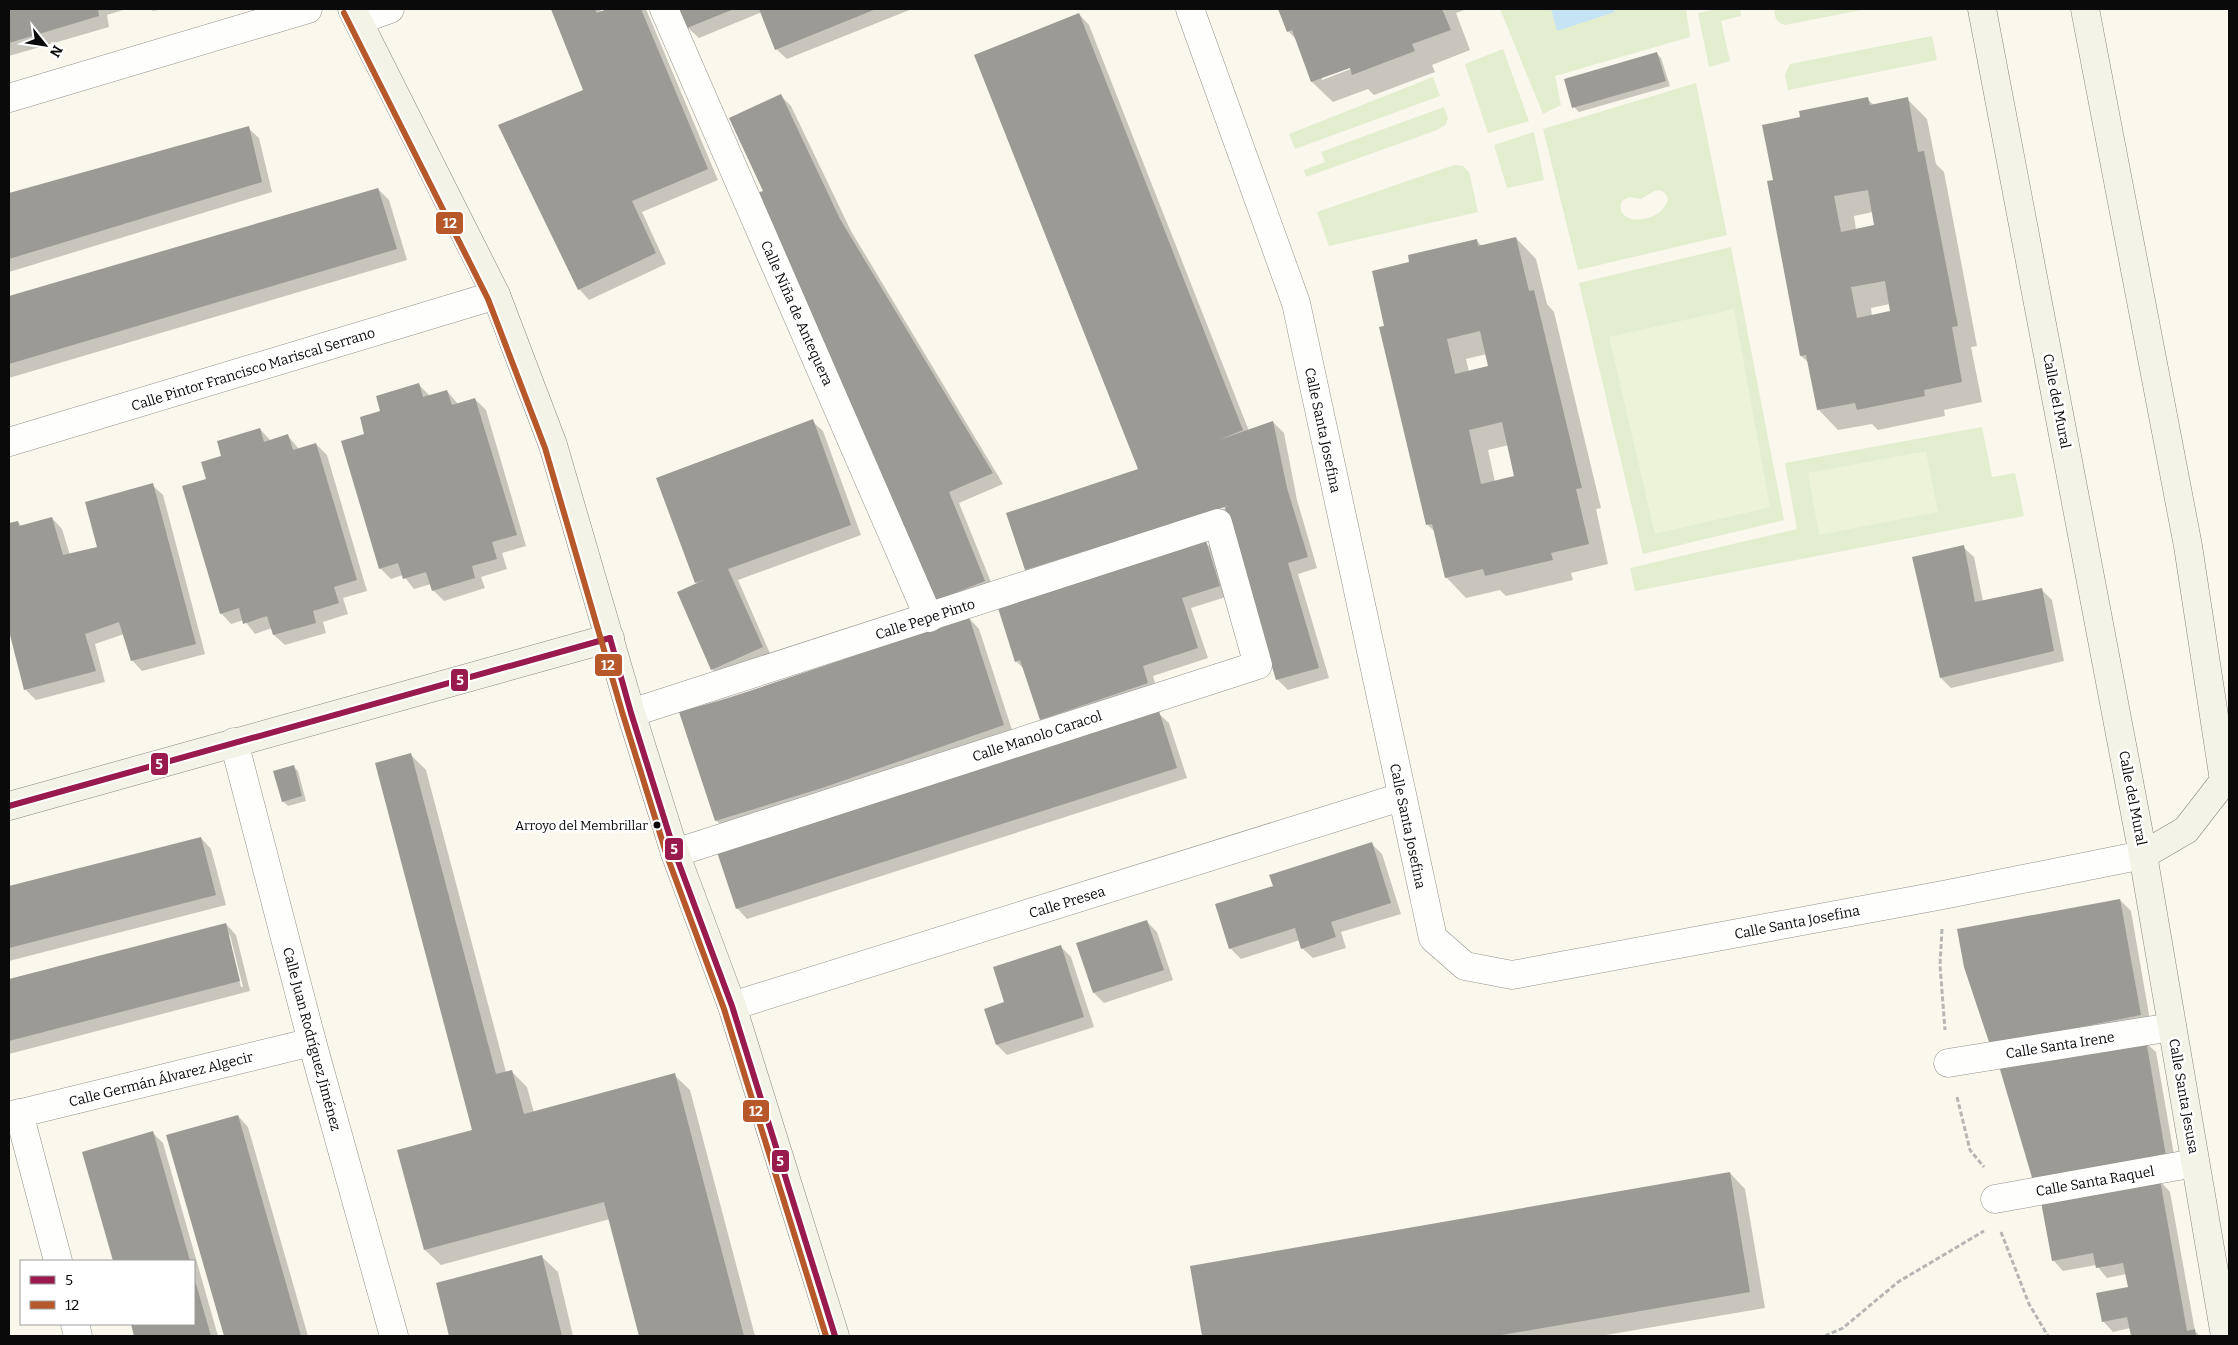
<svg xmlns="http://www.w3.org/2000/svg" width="2238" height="1345" font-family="Bitter,serif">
  <rect width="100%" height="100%" fill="#faf7ed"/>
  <g fill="#e2eece" fill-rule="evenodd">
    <path d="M1500,9H1551L1557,30L1615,12L1614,9H1686L1690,37L1555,76L1561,105L1543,114Z"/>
    <path d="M1718,9H1740L1741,16L1721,21L1730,61L1709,67L1698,13Z"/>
    <path d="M1774,9H1866L1785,25C1776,22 1775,18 1774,9Z"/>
    <path d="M1932,36L1937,60L1788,90L1785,75L1790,64Z"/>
    <path d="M1503,49L1529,121L1488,133L1465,64Z"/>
    <path d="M1433,77L1440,96L1295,149L1289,134Z"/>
    <path d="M1696,83L1727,235L1578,270L1543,129ZM1660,190L1665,193L1668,198C1664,225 1612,227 1622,201L1629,197L1641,199L1654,191Z"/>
    <path d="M1444,107L1448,118L1446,124L1437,130L1306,177L1304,170L1325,162L1321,152Z"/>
    <path d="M1534,132L1544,180L1507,188L1494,145Z"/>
    <path d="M1454,165L1463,166L1469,172L1478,212L1329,246L1317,212Z"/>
    <path d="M1731,247L1784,520L1643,554L1579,283ZM1610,337L1770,507L1655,533Z"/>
    <path d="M1982,427L1992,477L2015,473L2024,516L1635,591L1630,568L1797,529L1785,463Z"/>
  </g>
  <g fill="#ecf3d7">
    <path d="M1734,309L1770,507L1655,534L1609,337Z"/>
    <path d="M1926,451L1938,512L1819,535L1808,473Z"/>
  </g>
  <path fill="#c5e3f3" d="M1551,9H1614L1615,12L1557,31Z"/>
  <g fill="#0003" fill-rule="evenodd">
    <path d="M9,9H126L107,15L109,27L9,56Z"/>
    <path d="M151,9H165L153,11Z"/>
    <path d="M551,9H600L602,12L610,9H646L718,180L642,212L666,264L589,300L579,289L585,91Z"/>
    <path d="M680,9H912L787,59L776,49L762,12L699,38L688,28Z"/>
    <path d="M1279,9H1467L1456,13L1470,50L1432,65L1435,72L1374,95L1368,89L1333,102L1312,82L1298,41L1288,31ZM1355,65L1356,67L1322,80V77Z"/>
    <path d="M1079,14L1089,25L1249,431L1273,422L1284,433L1297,500L1317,568L1298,574L1329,678L1288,690L1278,680L1230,519L1037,580L1026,570L1007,513L1140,470ZM1249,501L1220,510L1219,509L1229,503Z"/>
    <path d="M1656,53L1661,58L1670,86L1579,112L1574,107Z"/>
    <path d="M781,96L791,106L851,231L1003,484L959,503L995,592L944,612Z"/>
    <path d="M1867,99L1874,105L1907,99L1927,119L1936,164L1944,172L1977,346L1971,347L1982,402L1944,410L1945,416L1878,430L1872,424L1838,430L1818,409L1809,363L1801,356L1774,180L1802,118ZM1873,212L1875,226L1856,230L1854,216ZM1890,304L1892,312L1872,316L1871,308Z"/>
    <path d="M248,128L259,138L272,192L9,272V194Z"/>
    <path d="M378,189L389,200L407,260L9,378V298Z"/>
    <path d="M1516,238L1536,259L1547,304L1554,312L1601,508L1596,509L1608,564L1571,573L1573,580L1506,596L1500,590L1466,598L1446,577L1435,532L1427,524L1386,327L1410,263L1476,240L1482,246ZM1487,354L1490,367L1469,372L1466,359ZM1509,445L1516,477L1495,482L1488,450Z"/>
    <path d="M419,385L430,396L447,391L458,404L475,399L486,410L526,546L502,553L507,569L481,577L485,588L444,601L433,590L431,584L414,589L403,575L391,579L380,568L366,435L381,412Z"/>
    <path d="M812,421L823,431L861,535L738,580L772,658L722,680L712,669L697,584L658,479Z"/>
    <path d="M260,429L271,441L288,436L299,449L316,444L327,455L367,591L343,598L348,614L323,622L326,633L285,645L274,635L272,628L255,634L244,620L231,624L221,613L207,480L223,457Z"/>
    <path d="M152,485L163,495L205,654L142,671L132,660L124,634L95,644L105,682L36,700L25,689L9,626V525L18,522L22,527L52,518L62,529L70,555L98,548Z"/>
    <path d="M1206,543L1216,553L1229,596L1191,608L1208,658L1153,676L1158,693L1052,730L1042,719L1025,670L1016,661Z"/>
    <path d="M1963,547L1974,557L1983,601L2041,589L2052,600L2064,661L1951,688L1941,678Z"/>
    <path d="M969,618L979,629L1014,736L726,831L716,820L681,712L788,679Z"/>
    <path d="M1158,713L1169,723L1187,778L747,919L737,908Z"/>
    <path d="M410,754L426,770L506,1072L511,1071L527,1087L534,1113L674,1075L690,1090L755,1336H641L610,1219L441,1265L425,1250L474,1131Z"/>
    <path d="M293,766L298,771L306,801L288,806L283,801Z"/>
    <path d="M201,838L211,849L226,905L9,961V888Z"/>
    <path d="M1372,844L1382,854L1401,914L1341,932L1346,948L1313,958L1302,948L1300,940L1241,959L1230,948Z"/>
    <path d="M2120,900L2131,911L2151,1026L2002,1055Z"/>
    <path d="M1146,921L1157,932L1173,980L1104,1003L1094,993Z"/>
    <path d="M226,924L236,935L250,991L9,1054V980ZM228,935H230L243,987H241Z"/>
    <path d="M1061,947L1071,957L1094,1027L1007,1055L997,1045L1006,1003Z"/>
    <path d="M2145,1042L2156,1052L2176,1166L2045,1191Z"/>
    <path d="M238,1116L248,1127L308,1336H225L168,1136Z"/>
    <path d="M153,1133L163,1143L218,1336H136L132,1324H194V1261H114L83,1153Z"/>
    <path d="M1730,1173L1745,1189L1765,1308L1600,1336H1203L1192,1267Z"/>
    <path d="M2160,1181L2170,1192L2195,1331L2200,1336H2132L2130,1328L2113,1332L2103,1321L2129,1288L2126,1274L2107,1278L2096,1265L2063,1271L2053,1260Z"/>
    <path d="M542,1257L558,1272L573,1336H451L438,1284Z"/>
  </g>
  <g fill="#9c9a94" fill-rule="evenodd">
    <path d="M9,9H98L99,16L9,43Z"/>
    <path d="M551,9H595L597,13L607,9H641L708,169L632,201L656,253L578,290L498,125L583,90Z"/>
    <path d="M679,9H734L687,28Z"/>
    <path d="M759,9H876L775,50Z"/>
    <path d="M1278,9H1442L1451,30L1412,44L1415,51L1352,75L1350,68L1311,82L1292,30L1287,32Z"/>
    <path d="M1079,13L1243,430L1219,440L1273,421L1287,488L1308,557L1288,563L1319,668L1276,680L1225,507L1260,496L1025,570L1006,513L1138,469L974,55Z"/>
    <path d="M1657,52L1666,81L1572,108L1564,79Z"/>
    <path d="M781,94L840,219L993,473L949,492L985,581L932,602L806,301L757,193L763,191L729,118Z"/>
    <path d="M1868,97L1870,105L1908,97L1918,152L1924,151L1958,326L1952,327L1962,382L1924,390L1925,396L1857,410L1855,403L1817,410L1806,355L1800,356L1767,181L1773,180L1762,125L1800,117L1799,111ZM1868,190L1874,225L1841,232L1834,196ZM1885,281L1890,311L1857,318L1851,287Z"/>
    <path d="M249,126L262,182L9,259V193Z"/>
    <path d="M378,188L397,249L9,364V296Z"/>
    <path d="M1516,237L1529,291L1534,290L1582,488L1576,489L1589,544L1551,553L1553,560L1485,576L1483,569L1445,578L1432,524L1426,525L1379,327L1384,326L1372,271L1409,262L1408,255L1477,239L1478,246ZM1480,331L1488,366L1455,374L1447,339ZM1502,422L1514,476L1481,484L1469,430Z"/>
    <path d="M419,383L423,397L447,390L452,405L475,398L517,535L492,542L497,559L472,566L475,578L432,591L426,572L403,579L398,563L379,569L341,441L364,434L360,417L380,411L376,396Z"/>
    <path d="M813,419L851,525L728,569L763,647L711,670L677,592L706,579L695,583L656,478Z"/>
    <path d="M260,428L264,442L288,434L293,450L316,443L357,580L334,587L339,603L313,611L316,623L273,635L267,616L243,624L239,608L220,614L182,486L206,479L201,462L221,456L217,441Z"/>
    <path d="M153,483L196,644L131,661L119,622L85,634L96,671L24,690L9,631V523L18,521L19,526L52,517L63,555L97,547L85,502Z"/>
    <path d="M1206,541L1220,586L1182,598L1198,648L1143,666L1148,683L1040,720L1020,660L1015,662L998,608Z"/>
    <path d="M1964,545L1975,602L2042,588L2054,651L1940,678L1912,557Z"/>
    <path d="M969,617L1004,725L822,788L715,821L679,712L729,698Z"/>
    <path d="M1159,711L1177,768L736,909L717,852Z"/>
    <path d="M411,753L496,1074L512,1070L524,1114L675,1073L744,1336H639L604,1202L424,1250L397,1150L472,1130L375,763Z"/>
    <path d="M294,765L302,796L282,802L273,771Z"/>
    <path d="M201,837L216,895L9,948V886Z"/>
    <path d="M1372,842L1391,903L1331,922L1336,937L1301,949L1295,928L1229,949L1215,904L1273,886L1269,875Z"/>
    <path d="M2120,899L2141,1015L1990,1045L1964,967L1957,929Z"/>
    <path d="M1147,920L1164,970L1093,993L1076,943Z"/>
    <path d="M226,923L240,981L9,1041V979Z"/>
    <path d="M1061,945L1084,1017L996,1045L984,1009L1004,1002L993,967Z"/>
    <path d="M2146,1040L2166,1156L2033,1181L1999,1066Z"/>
    <path d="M238,1115L301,1336H224L166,1135Z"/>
    <path d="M153,1131L190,1261H113L82,1152Z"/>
    <path d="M1730,1172L1750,1292L1496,1336H1202L1190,1266Z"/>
    <path d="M2160,1180L2187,1331L2195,1329L2196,1336H2131L2127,1317L2102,1322L2096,1293L2128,1287L2123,1263L2096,1268L2093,1253L2052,1261L2041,1202Z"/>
    <path d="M542,1255L562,1336H449L436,1283Z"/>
    <path d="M194,1277L211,1336H134L131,1324H194Z"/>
  </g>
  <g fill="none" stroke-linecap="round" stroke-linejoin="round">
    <g stroke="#92918c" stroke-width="29">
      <g id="street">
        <path d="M664,9L929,618"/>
        <path d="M1190,9L1296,303L1433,938L1465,966L1512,975L1943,895L2143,855"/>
        <path d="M359,20L390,9"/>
        <path d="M9,98L308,9"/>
        <path d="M9,442L496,295"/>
        <path d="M631,713L1218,523L1258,665L675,853"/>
        <path d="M234,742L312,1042L394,1336"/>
        <path d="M732,1006L1401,797"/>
        <path d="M1948,1063L2172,1027"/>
        <path d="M19,1113L58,1261"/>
        <path d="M9,1116L312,1042"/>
        <path d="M1995,1199L2195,1163"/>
        <path d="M75,1324L78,1336"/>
      </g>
    </g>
    <g stroke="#898783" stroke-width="29">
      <g id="secondary">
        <path d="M352,9L496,295L553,445L631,713L675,853L732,1006L835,1336"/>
        <path d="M1982,9L2143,855L2225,1336"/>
        <path d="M2085,9L2188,546L2224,781L2186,830L2143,855"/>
        <path d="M9,806L610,638"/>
      </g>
    </g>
    <g stroke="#b7b6b5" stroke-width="3" stroke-dasharray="5 2.5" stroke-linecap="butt">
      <path d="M1942,929L1940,965L1945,1030"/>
      <path d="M1957,1097L1970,1150L1984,1167"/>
      <path d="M2001,1232L2029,1304L2048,1336"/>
      <path d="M1825,1336L1843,1328L1898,1282L1984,1231"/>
    </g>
    <use href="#street" stroke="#fefefc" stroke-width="28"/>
    <use href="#secondary" stroke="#f4f3e8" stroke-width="28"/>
    <g stroke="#fff" stroke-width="10">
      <g id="bus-1">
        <path d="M610,638L631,713L675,853L732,1006L835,1336"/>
        <path d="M9,806L610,638"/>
      </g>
    </g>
    <g stroke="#fff" stroke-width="10">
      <path id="bus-2" d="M344,13L488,299L545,448L623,715L667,856L724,1009L826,1336"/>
    </g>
    <use href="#bus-1" stroke="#991b4d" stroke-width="6"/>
    <use href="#bus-2" stroke="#b6582a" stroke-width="6"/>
  </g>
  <circle fill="#0a0a0a" stroke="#fff" stroke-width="2" cx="657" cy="825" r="4.5"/>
  <g text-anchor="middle" stroke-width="5" stroke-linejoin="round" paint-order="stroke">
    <g font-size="13" fill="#0a0a0a" stroke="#fff" text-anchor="end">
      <text x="648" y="830">Arroyo del Membrillar</text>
    </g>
    <g font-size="14" fill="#0a0a0a" stroke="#fff">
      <text transform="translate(797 313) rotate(66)" y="5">Calle Niña de Antequera</text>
      <text transform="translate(253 369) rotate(-17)" y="5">Calle Pintor Francisco Mariscal Serrano</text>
      <text transform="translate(2057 401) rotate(79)" y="5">Calle del Mural</text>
      <text transform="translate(1323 430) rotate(78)" y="5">Calle Santa Josefina</text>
      <text transform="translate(925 619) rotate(-18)" y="5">Calle Pepe Pinto</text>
      <text transform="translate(1037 736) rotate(-18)" y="5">Calle Manolo Caracol</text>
      <text transform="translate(2133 798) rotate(79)" y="5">Calle del Mural</text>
      <text transform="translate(1408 826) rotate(78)" y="5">Calle Santa Josefina</text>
      <text transform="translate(1067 902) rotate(-17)" y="5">Calle Presea</text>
      <text transform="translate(1797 922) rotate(-11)" y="5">Calle Santa Josefina</text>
      <text transform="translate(312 1039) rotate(75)" y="5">Calle Juan Rodríguez Jiménez</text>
      <text transform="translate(2060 1045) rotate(-9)" y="5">Calle Santa Irene</text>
      <text transform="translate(161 1079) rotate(-14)" y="5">Calle Germán Álvarez Algecir</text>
      <text transform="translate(2184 1096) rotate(80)" y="5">Calle Santa Jesusa</text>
      <text transform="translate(2095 1181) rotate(-10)" y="5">Calle Santa Raquel</text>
    </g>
  </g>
  <g stroke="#fff" stroke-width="2">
    <rect x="435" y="211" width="29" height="24" rx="5" fill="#b6582a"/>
    <rect x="594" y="653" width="29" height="24" rx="5" fill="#b6582a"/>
    <rect x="450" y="668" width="19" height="24" rx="5" fill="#991b4d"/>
    <rect x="150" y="752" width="19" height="24" rx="5" fill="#991b4d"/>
    <rect x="664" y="837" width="20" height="24" rx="5" fill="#991b4d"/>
    <rect x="742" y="1099" width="28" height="24" rx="5" fill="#b6582a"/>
    <rect x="771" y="1149" width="19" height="24" rx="5" fill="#991b4d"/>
  </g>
  <g font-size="14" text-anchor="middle" font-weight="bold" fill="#fff">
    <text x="450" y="228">12</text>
    <text x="608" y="670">12</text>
    <text x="460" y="685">5</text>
    <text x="159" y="769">5</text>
    <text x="674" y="854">5</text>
    <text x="756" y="1116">12</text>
    <text x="780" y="1166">5</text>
  </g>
  <rect width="2238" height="1345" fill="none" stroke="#0a0a0a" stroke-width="20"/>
  <rect x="20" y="1260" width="175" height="65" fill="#ffffff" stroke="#9d9d9d"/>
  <rect x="30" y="1276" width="25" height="8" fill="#991b4d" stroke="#9d9d9d"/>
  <text x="65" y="1285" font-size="15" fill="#0a0a0a">5</text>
  <rect x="30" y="1301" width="25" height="8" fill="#b6582a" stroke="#9d9d9d"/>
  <text x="65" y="1310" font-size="15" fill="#0a0a0a">12</text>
  <g transform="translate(45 45) rotate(120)" stroke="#ffffff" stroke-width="4" paint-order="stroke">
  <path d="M0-4L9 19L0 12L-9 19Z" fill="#0a0a0a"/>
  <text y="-8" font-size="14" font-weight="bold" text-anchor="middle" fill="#0a0a0a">N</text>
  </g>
</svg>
